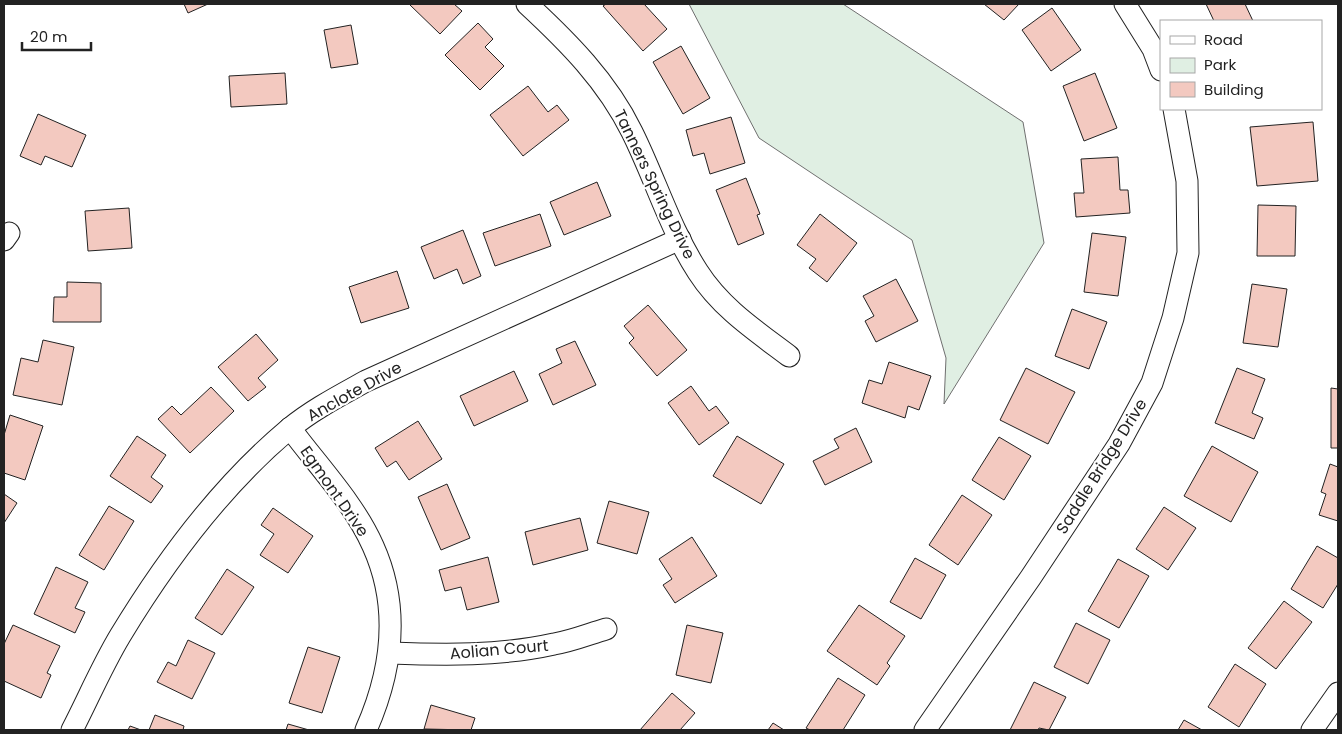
<svg xmlns="http://www.w3.org/2000/svg" width="1342" height="734" font-family="Poppins,sans-serif">
  <rect width="100%" height="100%" fill="#fff"/>
  <path fill="#e0efe3" stroke="#6f6f6f" d="M689,4H843L1023,122L1044,243L944,404L946,358L912,240L759,138Z"/>
  <g fill="#f3c9c0" stroke="#222">
    <path d="M184,4H208L188,13Z"/>
    <path d="M409,4H454L462,11L440,34Z"/>
    <path d="M606,4H644L667,29L643,51L603,6Z"/>
    <path d="M984,4H1019L1004,20Z"/>
    <path d="M1206,4H1245L1253,21H1214Z"/>
    <path d="M1052,8L1081,50L1051,71L1022,30Z"/>
    <path d="M478,23L493,39L485,47L504,66L480,90L445,55Z"/>
    <path d="M351,25L358,64L331,68L324,30Z"/>
    <path d="M681,46L710,98L683,114L653,62Z"/>
    <path d="M285,73L287,104L231,107L229,76Z"/>
    <path d="M1095,73L1117,128L1084,141L1063,86Z"/>
    <path d="M528,86L548,112L557,105L569,120L523,156L490,115Z"/>
    <path d="M38,114L86,135L72,167L45,156L41,165L20,156Z"/>
    <path d="M731,117L745,163L710,174L704,153L693,156L686,130Z"/>
    <path d="M1313,122L1318,181L1257,186L1250,127Z"/>
    <path d="M1118,157L1120,190H1128L1130,213L1076,217L1074,193H1084L1081,159Z"/>
    <path d="M746,178L760,214L757,215L764,234L738,245L716,190Z"/>
    <path d="M597,182L611,216L564,235L550,202Z"/>
    <path d="M1258,205L1296,206L1295,256H1257Z"/>
    <path d="M129,208L132,248L88,251L85,211Z"/>
    <path d="M540,214L551,246L495,266L483,233Z"/>
    <path d="M820,214L857,243L827,282L809,268L816,259L797,245Z"/>
    <path d="M463,230L481,276L463,284L457,269L434,279L421,247Z"/>
    <path d="M1092,233L1126,237L1118,296L1084,292Z"/>
    <path d="M397,271L409,308L361,323L349,287Z"/>
    <path d="M896,279L918,321L876,342L865,321L874,316L863,296Z"/>
    <path d="M67,282L101,283V322H53L54,297H67Z"/>
    <path d="M1252,284L1287,289L1278,347L1243,343Z"/>
    <path d="M648,305L687,350L657,376L629,343L634,338L624,326Z"/>
    <path d="M1072,309L1107,322L1089,369L1055,356Z"/>
    <path d="M256,334L278,360L258,378L266,387L248,401L218,367Z"/>
    <path d="M43,340L74,347L62,405L13,395L21,358L38,362Z"/>
    <path d="M575,341L596,385L553,405L539,374L562,363L556,349Z"/>
    <path d="M889,362L931,376L919,410L908,406L905,418L862,403L869,380L882,384Z"/>
    <path d="M1026,368L1075,392L1048,444L1000,420Z"/>
    <path d="M1237,368L1265,379L1252,413L1263,418L1254,439L1215,423Z"/>
    <path d="M514,371L528,401L474,426L460,396Z"/>
    <path d="M691,386L709,411L716,406L729,423L699,445L668,403Z"/>
    <path d="M211,387L234,411L190,453L158,419L172,406L181,415Z"/>
    <path d="M1331,388L1338,389V448H1331Z"/>
    <path d="M10,415L43,426L25,480L4,473V435Z"/>
    <path d="M418,421L442,459L409,480L396,461L387,467L375,448Z"/>
    <path d="M856,428L872,462L825,485L813,461L839,448L834,439Z"/>
    <path d="M137,436L166,455L151,477L163,486L151,503L110,476Z"/>
    <path d="M737,436L784,464L761,504L713,476Z"/>
    <path d="M999,437L1031,456L1004,500L972,480Z"/>
    <path d="M1212,446L1258,472L1231,522L1184,496Z"/>
    <path d="M1330,464L1338,467V521L1319,515L1326,494L1321,492Z"/>
    <path d="M447,484L470,538L441,550L418,497Z"/>
    <path d="M4,494L17,503L4,523Z"/>
    <path d="M962,495L992,515L958,565L929,545Z"/>
    <path d="M609,501L649,512L637,554L597,543Z"/>
    <path d="M109,506L134,521L104,570L79,555Z"/>
    <path d="M1164,507L1196,528L1168,570L1136,549Z"/>
    <path d="M273,508L313,536L288,573L260,555L274,534L261,525Z"/>
    <path d="M580,518L588,550L533,565L525,532Z"/>
    <path d="M692,537L717,576L675,603L663,585L672,579L659,559Z"/>
    <path d="M1317,546L1338,558V584L1323,608L1291,589Z"/>
    <path d="M488,557L499,602L467,610L461,587L445,591L439,570Z"/>
    <path d="M915,558L946,575L921,619L890,602Z"/>
    <path d="M1118,559L1149,576L1119,628L1088,611Z"/>
    <path d="M56,567L88,582L75,608L85,612L75,633L34,614Z"/>
    <path d="M227,569L254,587L222,635L195,618Z"/>
    <path d="M1284,601L1312,622L1276,669L1248,648Z"/>
    <path d="M859,605L905,636L887,663L890,666L877,685L827,651Z"/>
    <path d="M1076,623L1110,640L1088,684L1054,667Z"/>
    <path d="M13,625L60,646L47,673L51,675L41,698L4,681V644Z"/>
    <path d="M687,625L723,633L711,683L676,675Z"/>
    <path d="M188,640L215,653L192,699L157,682L168,662L176,666Z"/>
    <path d="M308,647L340,657L322,713L289,703Z"/>
    <path d="M1235,664L1266,684L1239,727L1208,707Z"/>
    <path d="M838,678L865,695L843,730H810L806,728Z"/>
    <path d="M1034,682L1066,697L1049,730L1039,728L1038,730H1010Z"/>
    <path d="M672,693L695,713L680,730H640Z"/>
    <path d="M431,705L475,718L471,730L424,729Z"/>
    <path d="M155,715L184,726L183,730H149Z"/>
    <path d="M1184,720L1202,730H1178Z"/>
    <path d="M773,723L784,730H768Z"/>
    <path d="M288,724L309,730H286Z"/>
    <path d="M130,726L141,730H128Z"/>
  </g>
  <g fill="none" stroke-linecap="round" stroke-linejoin="round">
    <g stroke="#222" stroke-width="23">
      <g id="minor">
        <path d="M527,4C568,42 607,81 632,132C655,178 670,229 698,272C721,308 756,331 789,356"/>
        <path d="M1125,4L1153,49L1161,70"/>
        <path d="M4,240L9,233"/>
        <path d="M290,428C318,466 354,503 373,546C401,608 392,671 366,730"/>
        <path d="M390,653C445,655 500,656 554,644C572,641 589,634 606,629"/>
        <path d="M72,730C88,699 102,666 120,636C166,560 221,486 289,429C312,410 339,396 366,381L680,239"/>
        <path d="M925,730L1031,577L1119,444L1152,383L1173,318L1188,253L1187,181L1174,109"/>
        <path d="M1312,730L1338,693"/>
      </g>
    </g>
    <use href="#minor" stroke="#fff" stroke-width="21"/>
  </g>
  <g text-anchor="middle" stroke-width="4" stroke-linejoin="round" paint-order="stroke">
    <g font-size="16" fill="#222" stroke="#fff">
      <text transform="translate(655 184) rotate(64)" y="6">Tanners Spring Drive</text>
      <text transform="translate(354 391) rotate(-29)" y="6">Anclote Drive</text>
      <text transform="translate(1101 466) rotate(-58)" y="6">Saddle Bridge Drive</text>
      <text transform="translate(335 491) rotate(55)" y="6">Egmont Drive</text>
      <text transform="translate(499 649) rotate(-5)" y="6">Aolian Court</text>
    </g>
  </g>
  <rect width="1342" height="734" fill="none" stroke="#222222" stroke-width="10"/>
  <rect x="1160" y="20" width="162" height="90" fill="#ffffff" stroke="#a7a7a7"/>
  <rect x="1170" y="36" width="25" height="8" fill="#ffffff" stroke="#a7a7a7"/>
  <text x="1204" y="45" font-size="15" fill="#222222">Road</text>
  <rect x="1170" y="58" width="25" height="15" fill="#e0efe3" stroke="#a7a7a7"/>
  <text x="1204" y="70" font-size="15" fill="#222222">Park</text>
  <rect x="1170" y="82" width="25" height="15" fill="#f3c9c0" stroke="#a7a7a7"/>
  <text x="1204" y="95" font-size="15" fill="#222222">Building</text>
  <path d="M22 42v8h69v-8" fill="none" stroke="#222222" stroke-width="2.5"/>
  <text x="30" y="42" font-size="15" fill="#222222" stroke="#ffffff" stroke-width="4" paint-order="stroke">20 m</text>
</svg>
